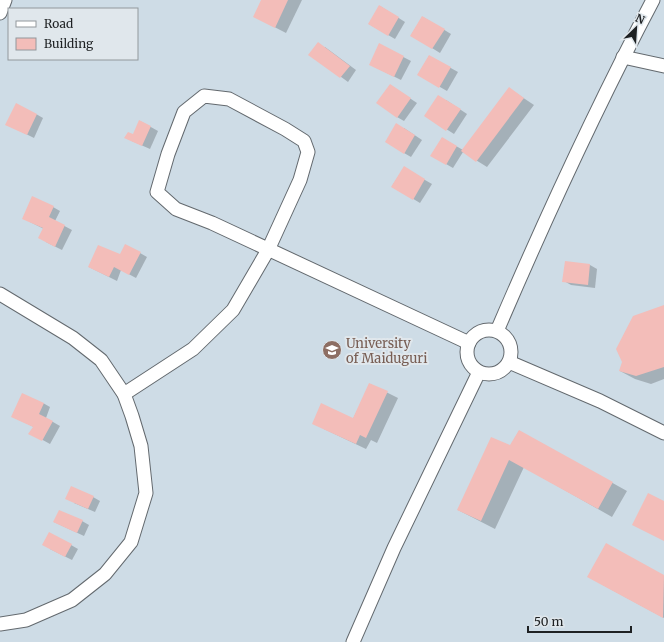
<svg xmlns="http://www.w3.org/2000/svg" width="664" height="642" font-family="Merriweather,serif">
  <rect width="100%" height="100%" fill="#e0e7ec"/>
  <path fill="#cedce6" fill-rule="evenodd" d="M0,0H664V642H0ZM9,9H137V59H9Z"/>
  <g fill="#0003">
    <path d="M263,0H302L286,33L255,17Z"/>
    <path d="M380,6L405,22L395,39L369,24Z"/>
    <path d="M423,17L451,34L440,53L411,35Z"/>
    <path d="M380,45L411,61L401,80L377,68Z"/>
    <path d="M325,47L356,70L348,82L310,54Z"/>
    <path d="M429,56L458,72L447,91L419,75Z"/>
    <path d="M390,85L417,103L404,121L397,117Z"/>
    <path d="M510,89L534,105L487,167L463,152L453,168L432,156L442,138L463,150Z"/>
    <path d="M446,100L467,114L454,134L426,116Z"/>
    <path d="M36,114L43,118L34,138L14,128Z"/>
    <path d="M140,121L158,131L150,149L132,141Z"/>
    <path d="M404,128L422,140L411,157L404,153Z"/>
    <path d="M404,168L432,184L420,203L392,186Z"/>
    <path d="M53,207L60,211L55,221L72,230L62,250L46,242L44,229L30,222Z"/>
    <path d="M140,253L147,257L136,278L121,270L117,281L89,267L120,256Z"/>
    <path d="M566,262L590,265L597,269L595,288L571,285L564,281Z"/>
    <path d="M664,306V379L651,384L635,379L620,371Z"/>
    <path d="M370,384L398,398L377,443L371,440L366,449L324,429L353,419Z"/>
    <path d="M43,403L50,407L46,418L60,426L50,444L30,433L34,427L13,417Z"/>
    <path d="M519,431L627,491L612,517L524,467L495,529L458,510L510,447Z"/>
    <path d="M93,497L100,501L95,512L74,503Z"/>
    <path d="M82,521L89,525L84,536L54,522Z"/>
    <path d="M71,545L78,549L72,560L50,549Z"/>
    <path d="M606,545L664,576V618L603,585Z"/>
  </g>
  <g fill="#f3bdb9">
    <path d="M261,0H288L275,28L253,17Z"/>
    <path d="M379,5L399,17L388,36L368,24Z"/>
    <path d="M422,16L445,29L432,49L410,36Z"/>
    <path d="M318,42L350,66L340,78L308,55Z"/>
    <path d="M379,43L404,56L394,77L369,65Z"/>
    <path d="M429,55L451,67L439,88L417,75Z"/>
    <path d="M390,84L411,98L397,118L376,103Z"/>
    <path d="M509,87L524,98L476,162L461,151Z"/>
    <path d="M438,95L461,109L446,131L424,116Z"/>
    <path d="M16,103L37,114L27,135L5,125Z"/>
    <path d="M139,120L151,126L142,146L124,138L128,132L133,134Z"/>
    <path d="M396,123L415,135L404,154L385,142Z"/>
    <path d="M442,137L457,146L446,165L430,156Z"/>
    <path d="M404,166L425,179L413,200L391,187Z"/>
    <path d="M32,196L54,206L49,217L65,225L55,247L38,238L43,228L22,219Z"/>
    <path d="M125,244L141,252L129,275L114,267L109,277L88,267L98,245L120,254Z"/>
    <path d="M565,261L590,264L588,285L562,282Z"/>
    <path d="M664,305V367L636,376L619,371L622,362L616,349L633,316Z"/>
    <path d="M369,383L388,391L366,438L360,435L356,444L312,424L321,403L353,418Z"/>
    <path d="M22,393L44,403L39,414L53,421L42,441L28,434L33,427L11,417Z"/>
    <path d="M519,430L613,482L598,509L509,460L481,521L457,510L491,437L510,445Z"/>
    <path d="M71,486L94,496L88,509L65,499Z"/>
    <path d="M648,493L664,501V541L632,525Z"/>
    <path d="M59,510L83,520L77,533L53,522Z"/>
    <path d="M49,532L72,544L65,557L42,545Z"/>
    <path d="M606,543L664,575L663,618L587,577Z"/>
  </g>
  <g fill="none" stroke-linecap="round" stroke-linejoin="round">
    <g stroke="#63696e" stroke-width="15">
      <g id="minor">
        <path d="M0,13L5,0"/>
        <path d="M623,57L664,66"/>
        <path d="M0,294L73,338L101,360L124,394L132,416L141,446L146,493L131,542L105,574L72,600L26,620L0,624"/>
        <circle cx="489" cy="352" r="22"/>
        <path d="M497,331C545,219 596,108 653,0"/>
        <path d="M509,362L600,401L664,433"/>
        <path d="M124,394L193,349L233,310L268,250L300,180L308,152L304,141L285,129L229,99L204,96L184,112L168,154L157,192L176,209L212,223L469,343"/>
        <path d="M353,642L394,548L479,372"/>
      </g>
    </g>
    <use href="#minor" stroke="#fff" stroke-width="13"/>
  </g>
  <defs>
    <g id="university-disc" transform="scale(1)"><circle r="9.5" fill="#8d6e63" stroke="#e0e7ec"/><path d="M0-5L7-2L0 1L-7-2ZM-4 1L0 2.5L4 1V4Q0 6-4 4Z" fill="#fff"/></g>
  </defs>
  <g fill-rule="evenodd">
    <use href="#university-disc" x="332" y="350"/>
  </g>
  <g text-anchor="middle" stroke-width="4" stroke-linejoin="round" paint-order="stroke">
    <g font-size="13" fill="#785e54" stroke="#e0e7ec" text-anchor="start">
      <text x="346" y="348">University<tspan x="346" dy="15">of Maiduguri</tspan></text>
    </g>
  </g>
  <rect x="8" y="8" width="130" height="52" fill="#e0e7ec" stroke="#92989c"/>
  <rect x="16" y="21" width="20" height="6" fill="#ffffff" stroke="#92989c"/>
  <text x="44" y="28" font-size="12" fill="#1e2123">Road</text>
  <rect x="16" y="38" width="20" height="12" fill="#f3bdb9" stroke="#92989c"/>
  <text x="44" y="48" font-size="12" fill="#1e2123">Building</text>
  <g transform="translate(636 28) rotate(25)" stroke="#e0e7ec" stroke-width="3" paint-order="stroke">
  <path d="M0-3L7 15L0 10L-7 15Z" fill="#1e2123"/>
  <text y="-6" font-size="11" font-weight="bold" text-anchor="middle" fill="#1e2123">N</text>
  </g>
  <path d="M528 626v6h103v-6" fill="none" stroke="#1e2123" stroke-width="2"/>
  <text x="534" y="626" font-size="12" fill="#1e2123" stroke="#e0e7ec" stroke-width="3" paint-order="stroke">50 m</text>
</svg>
